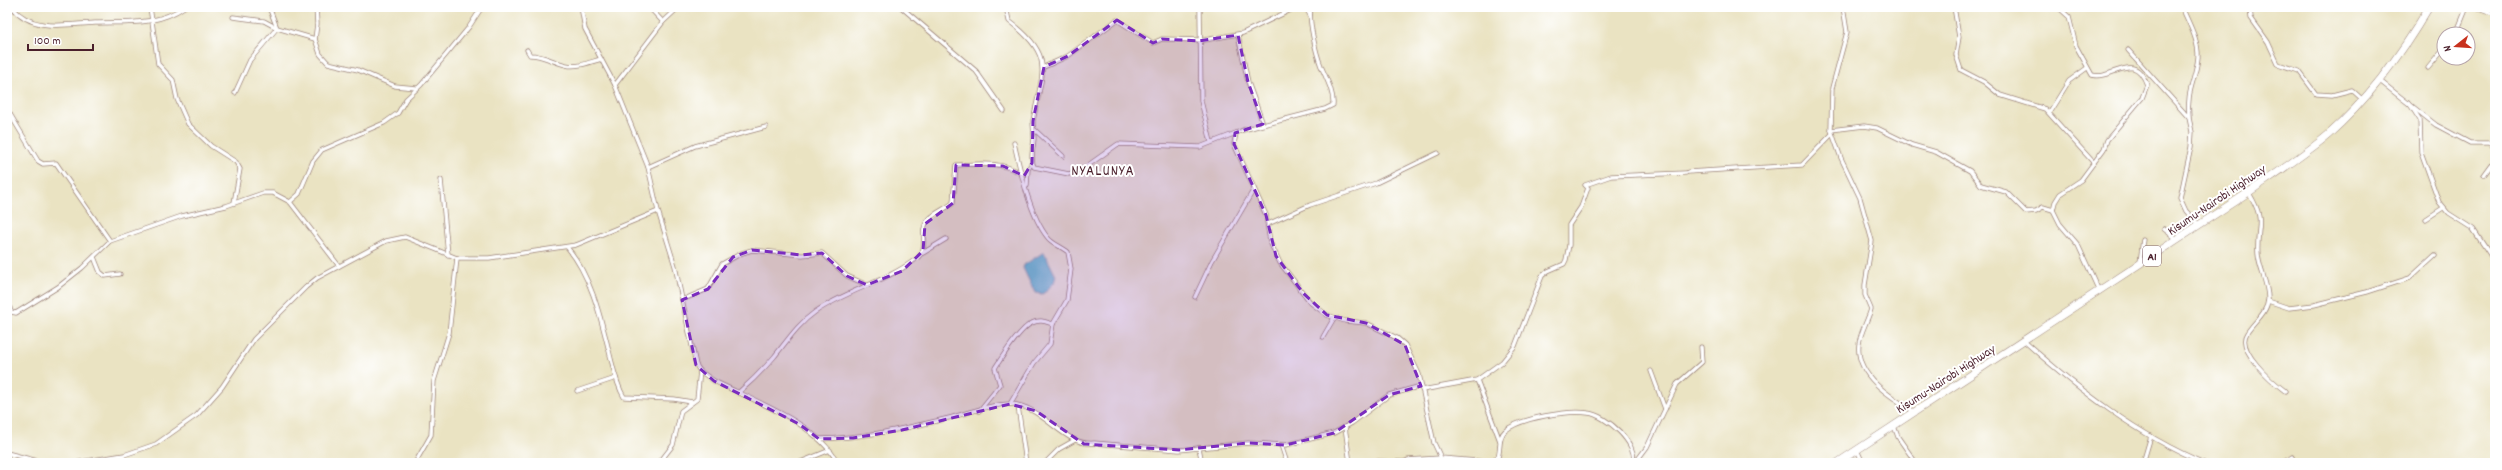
<svg xmlns="http://www.w3.org/2000/svg" width="2502" height="470" font-family="Dekko,sans-serif">
  <rect width="100%" height="100%" fill="#fff"/>
  <filter id="ink" filterUnits="userSpaceOnUse"><feTurbulence type="fractalNoise" baseFrequency=".025" numOctaves="2"/><feDisplacementMap in="SourceGraphic" scale="8" xChannelSelector="R" yChannelSelector="G"/><feConvolveMatrix kernelMatrix="1 2 1 2 8 2 1 2 1" color-interpolation-filters="sRGB"/></filter>
  <filter id="wash" filterUnits="userSpaceOnUse"><feTurbulence type="fractalNoise" baseFrequency=".012" numOctaves="4" result="noise"/><feDisplacementMap in="SourceGraphic" scale="16" xChannelSelector="R" yChannelSelector="G"/><feGaussianBlur stdDeviation="0.9" result="paint"/><feColorMatrix in="noise" values="0 0 0 0 0 0 0 0 0 0 0 0 0 0 0 0 0 1.4 0 .05"/><feComposite in="paint" operator="in"/></filter>
  <g filter="url(#wash)">
    <rect width="100%" height="100%" fill="#eae3c2"/>
    <path fill="#3fadbe" stroke="#446674" d="M1044,252L1056,276L1054,283L1043,294L1035,293L1023,268L1024,265Z"/>
  </g>
  <g filter="url(#ink)">
    <g fill="none" stroke-linecap="round" stroke-linejoin="round">
      <g stroke="#9a8176" stroke-width="5">
        <g id="street">
          <path d="M12,7C33,33 67,24 95,23C127,22 157,26 184,7"/>
          <path d="M150,7L158,64L173,80L177,99L188,124L211,146L236,162L240,169L234,203"/>
          <path d="M316,7L317,24L315,39L320,54L328,63L358,70L395,86L416,88"/>
          <path d="M581,7L585,29L615,85L648,167L658,211L675,266L696,365L700,371L714,381C754,401 816,422 838,463"/>
          <path d="M649,7L663,22"/>
          <path d="M901,7L976,71L1004,111"/>
          <path d="M1006,7L1009,21C1056,56 1042,72 1033,121C1033,127 1034,133 1034,139C1033,148 1030,159 1034,167L1069,174L1087,166L1118,144L1200,147L1236,133"/>
          <path d="M1200,7L1201,101L1211,142"/>
          <path d="M1305,7L1310,15"/>
          <path d="M1311,7C1308,20 1316,53 1321,66C1326,78 1334,92 1333,105L1325,109L1243,130L1236,133L1234,144L1266,215L1270,242L1280,263L1311,303L1327,315L1345,321L1366,323L1397,338L1405,345L1419,374L1434,443L1441,458L1489,462L1498,457C1501,449 1498,437 1505,431C1519,418 1569,410 1588,413C1606,415 1639,444 1633,463"/>
          <path d="M1843,7L1847,32L1832,88L1831,130L1841,158L1860,198L1872,241L1865,285V295L1871,309C1868,320 1860,333 1859,344C1855,376 1892,398 1915,412"/>
          <path d="M1954,7L1959,37L1956,55L1961,70L1984,82L2000,95L2045,109L2094,163"/>
          <path d="M2058,7L2069,17L2076,46L2092,75C2113,81 2134,49 2147,85L2142,98L2107,140L2104,149L2081,180L2060,194L2055,202L2053,210L2060,224L2078,245L2099,291"/>
          <path d="M2182,7C2188,22 2199,40 2198,57C2196,80 2186,90 2189,117"/>
          <path d="M2250,7L2251,18L2268,42L2278,64L2299,71L2316,94L2332,95L2352,90L2363,100"/>
          <path d="M2476,7L2495,14"/>
          <path d="M233,17L264,21L277,28L315,39"/>
          <path d="M2456,34L2467,7"/>
          <path d="M1238,35L1248,82L1263,124"/>
          <path d="M1199,41L1243,33L1297,7"/>
          <path d="M527,50L530,55C543,55 553,62 566,65C577,68 590,62 601,59"/>
          <path d="M2128,50L2189,118L2192,132L2191,147L2180,198L2186,211L2199,225"/>
          <path d="M1044,67L1068,56L1117,20L1153,43L1162,39L1199,40"/>
          <path d="M2428,68L2444,49"/>
          <path d="M2380,81L2436,125L2470,143H2490L2495,148"/>
          <path d="M615,85L663,22L679,7"/>
          <path d="M235,93L250,60L277,28L269,7"/>
          <path d="M2409,103L2420,120L2421,152L2439,202L2448,213L2473,229L2495,262"/>
          <path d="M7,109L38,161L43,164L56,163L110,241L82,268L58,287L16,313L11,312L7,298"/>
          <path d="M2049,113L2069,81L2087,68"/>
          <path d="M1035,130L1063,156"/>
          <path d="M1831,130L1864,126L1877,128L1912,145L1936,152L1970,171L1981,185L2006,192L2026,212L2036,211L2043,207L2053,210"/>
          <path d="M648,167L695,146L766,127"/>
          <path d="M1688,172L1802,165L1832,134"/>
          <path d="M2484,175L2495,160"/>
          <path d="M441,180L448,255"/>
          <path d="M1027,186L1028,169L1032,163"/>
          <path d="M2249,193C2267,223 2256,224 2258,254C2259,269 2269,285 2268,300C2267,313 2254,322 2247,333C2235,350 2273,382 2285,391"/>
          <path d="M290,202L299,194L313,161L322,150L384,123L398,113L406,99L421,85L469,27L482,7"/>
          <path d="M2426,219L2443,208"/>
          <path d="M1268,224L1310,205L1376,183L1438,153"/>
          <path d="M2164,229L2177,239"/>
          <path d="M110,241L182,216L226,206L263,193H273L290,202L339,266"/>
          <path d="M567,247C591,276 600,315 609,351C613,366 616,384 624,397L674,399L692,402"/>
          <path d="M923,253L946,239"/>
          <path d="M94,257L100,272L105,276L120,274"/>
          <path d="M2140,263L2143,239"/>
          <path d="M1195,297L1212,261L1254,189"/>
          <path d="M682,300L708,289L722,264L742,253L752,250L802,255L822,253L847,276L867,285"/>
          <path d="M2268,301L2289,308L2314,305L2367,292L2410,278L2435,255"/>
          <path d="M1323,337L1334,318"/>
          <path d="M2024,341C2078,389 2137,435 2204,463"/>
          <path d="M1651,371L1665,409"/>
          <path d="M1477,380L1500,441"/>
          <path d="M1422,390L1477,380L1502,362L1515,346L1542,276L1548,271L1564,264L1566,260L1569,245V225L1581,207L1588,188L1585,185L1611,176L1686,173"/>
          <path d="M577,391L616,378"/>
          <path d="M738,393C751,382 763,370 774,357C787,341 798,324 815,312C847,290 886,282 916,259C930,249 919,235 926,223C932,213 944,210 953,203L956,165C978,164 1002,161 1022,174"/>
          <path d="M1010,404L1034,363L1050,344L1053,324L1067,300L1071,269L1068,252C1062,247 1053,244 1048,238C1030,216 1020,170 1014,143"/>
          <path d="M1018,406L1026,463"/>
          <path d="M979,411L1000,385L995,368C1002,357 1020,328 1032,323C1040,319 1046,322 1053,324"/>
          <path d="M1894,426L1898,437L1916,463"/>
          <path d="M1345,427L1350,463"/>
          <path d="M819,439C863,438 903,429 945,419C965,414 990,404 1011,404C1044,406 1064,447 1094,443L1179,450L1248,443L1286,445L1334,433L1352,423L1389,395L1421,386"/>
          <path d="M1281,445L1287,463"/>
          <path d="M1199,448L1202,463"/>
          <path d="M1857,450L1863,463"/>
          <path d="M7,453L45,463H74L124,455L156,444L197,415L222,387L254,339L306,287L317,278L386,241L405,237L457,258H489L576,245L658,211"/>
          <path d="M415,463L431,435L434,381L449,333L457,258"/>
          <path d="M659,463L673,445L681,411L697,399L700,371"/>
          <path d="M798,463L830,450"/>
          <path d="M1045,463L1059,449L1075,440"/>
          <path d="M1368,463L1374,461L1403,462"/>
          <path d="M1402,463L1408,460L1441,458"/>
          <path d="M1635,463L1647,447L1677,384L1702,362L1701,347"/>
          <path d="M2143,463L2151,436"/>
          <path d="M2284,463L2292,457"/>
        </g>
      </g>
      <g stroke="#9a8176" stroke-width="8">
        <path id="highway" d="M1837,463L2249,192C2275,174 2303,156 2328,135C2370,98 2401,55 2429,7"/>
      </g>
      <use href="#street" stroke="#fff" stroke-width="3.5"/>
      <use href="#highway" stroke="#fff" stroke-width="7"/>
    </g>
  </g>
  <path fill="#7b2cbf" fill-opacity="0.2" stroke="#7b2cbf" stroke-width="3" stroke-dasharray="8 5" stroke-linejoin="round" d="M1117,20L1153,43L1162,39L1199,41L1238,35L1248,82L1263,124L1235,133L1234,144L1266,215L1276,256L1303,293L1327,315L1366,323L1405,345L1421,386L1389,395L1334,433L1286,445L1248,443L1179,450L1084,444L1036,411L1010,404L902,430L853,438L819,439L799,424L714,381L696,365L682,300L708,289L733,257L752,250L802,255L822,253L847,276L867,285L902,271L923,251L925,224L953,203L956,165L1003,166L1024,176L1032,163L1033,121L1044,67L1068,56Z"/>
  <g text-anchor="middle" stroke-width="4" stroke-linejoin="round" paint-order="stroke">
    <rect fill="#fff" stroke="#80626b" stroke-width="1" x="2143" y="246" width="18" height="20" rx="3"/>
    <g font-size="12" font-weight="bold" fill="#4a1f2b">
      <text x="2152" y="260">A1</text>
    </g>
    <g font-size="13" fill="#4a1f2b" stroke="#fff">
      <text transform="translate(2216 199) rotate(-34)" y="5">Kisumu-Nairobi Highway</text>
      <text transform="translate(1945 378) rotate(-33)" y="5">Kisumu-Nairobi Highway</text>
    </g>
    <g font-size="15" letter-spacing="1" fill="#4a1f2b" stroke="#fff">
      <text x="1103" y="175">NYALUNYA</text>
    </g>
  </g>
  <rect width="2502" height="470" fill="none" stroke="#fff" stroke-width="24"/>
  <g transform="translate(2456 46) rotate(253)"><circle r="19" fill="#ffffff" stroke="#b7a5aa"/>
  <path d="M0-3L7 15L0 10L-7 15Z" fill="#c8321e"/>
  <text y="-6" font-size="11" font-weight="bold" text-anchor="middle" fill="#4a1f2b">N</text>
  </g>
  <path d="M28 44v6h65v-6" fill="none" stroke="#4a1f2b" stroke-width="2"/>
  <text x="34" y="44" font-size="12" fill="#4a1f2b" stroke="#ffffff" stroke-width="3" paint-order="stroke">100 m</text>
</svg>
